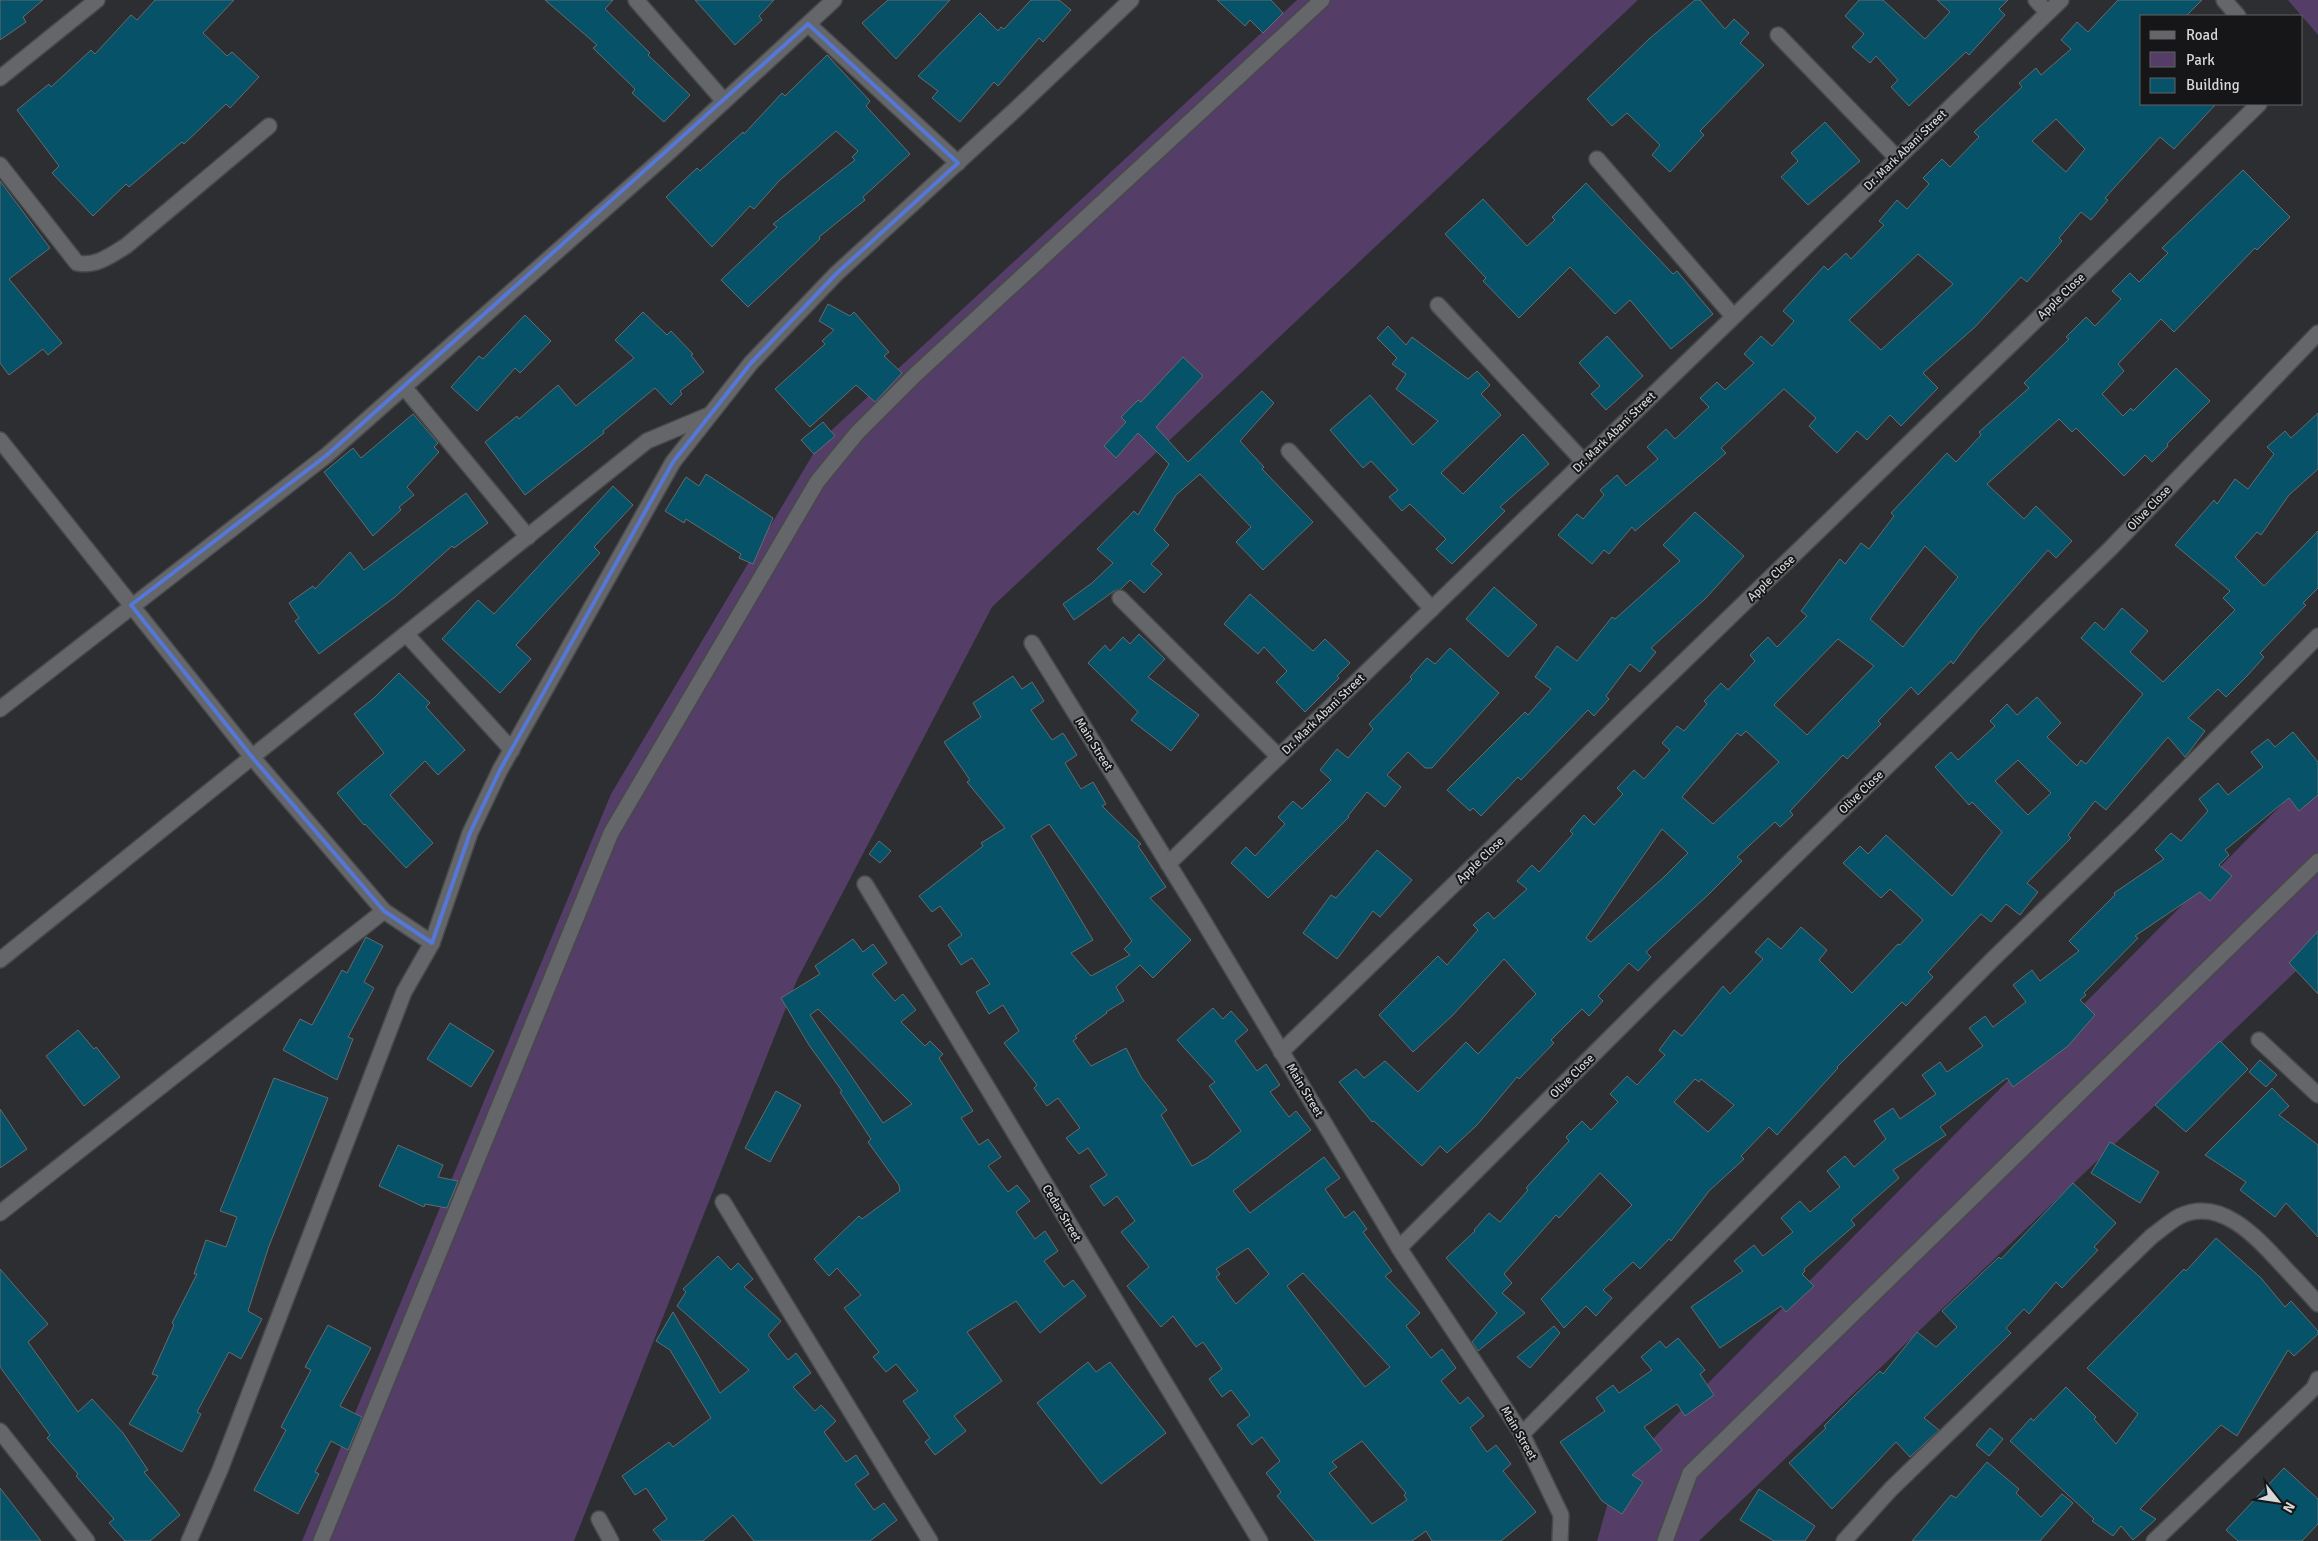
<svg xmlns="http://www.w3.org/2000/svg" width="2318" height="1541" font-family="Signika,sans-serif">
  <rect width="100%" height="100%" fill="#2c2e31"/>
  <g fill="#543d66">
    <path d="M1297,0H1638L992,607L797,980L574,1541H302L611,794L822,439Z"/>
    <path d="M2288,0H2318V35Z"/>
    <path d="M2318,768V950L1699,1541H1597L1615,1477Z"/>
  </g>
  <g fill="#065269" stroke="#676b6d" fill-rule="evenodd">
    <path d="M0,0H43L23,17L26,22L0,40Z"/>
    <path d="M155,0H234L203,33L227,56L232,52L259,77L230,108L226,104L184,144L182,142L129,187L126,184L93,216L52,173L59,166L17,110L49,84L51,87L91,50L95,54L131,15L137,20Z"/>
    <path d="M545,0H613L605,9L650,53L648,55L690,95L664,122L632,93L635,89L593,48L597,45Z"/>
    <path d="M695,0H774L759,16L762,20L735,45Z"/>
    <path d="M888,0H950L896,59L862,23Z"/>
    <path d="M1031,0H1059L1071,10L1043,42L1039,38L998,86L994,82L960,122L932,98L938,91L918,76L980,13L998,31L1001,27L1004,29Z"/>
    <path d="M1217,0H1271L1283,13L1263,33L1250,20L1245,26Z"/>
    <path d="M1695,0H1700L1725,29L1734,19L1749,33L1740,43L1764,65L1700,131L1704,135L1670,172L1652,155L1660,145L1627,113L1612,126L1587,99L1649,39Z"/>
    <path d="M1859,0H1883L1925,39L1950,12L1937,0H2008L1999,9L2005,15L1969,55L1966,52L1909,106L1891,87L1898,80L1876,56L1870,63L1852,47L1864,34L1845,16Z"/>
    <path d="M2118,0H2202L2186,16H2142V104H2216L2174,149L2160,137L2105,198L2108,200L2091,220L2081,212L2059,238L2062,241L2027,282L2021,277L1975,327L1923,373L1938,388L1901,426L1890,415L1867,440L1857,431L1837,453L1809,426L1816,418L1784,389L1721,448L1726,453L1635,531L1632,527L1609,554L1604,550L1592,564L1558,535L1577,514L1583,519L1604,495L1600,490L1617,475L1626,486L1658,459L1647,447L1666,429L1675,439L1709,407L1700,398L1717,382L1725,390L1754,363L1744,354L1761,336L1772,346L1794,321L1783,311L1824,266L1828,270L1846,253L1851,259L1884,225L1879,221L1897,200L1907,209L1929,184L1923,178L1942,159L1950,167L1979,137L1974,132L2022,87L2019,83L2036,68L2041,75L2071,49L2061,40L2077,22L2088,32ZM2056,119L2085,149L2066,172L2032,141ZM1918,254L1953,284L1881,350L1849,320Z"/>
    <path d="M827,55L870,101L866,106L910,154L863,197L865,200L819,237L820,239L748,307L721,280L777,227L773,224L855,160L852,157L858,151L836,131L779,181L754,209L750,206L712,247L666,197L697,168L700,171L743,132L744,134L782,93L785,96Z"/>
    <path d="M1825,122L1860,161L1808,205L1781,177L1798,161L1791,153Z"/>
    <path d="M2243,170L2290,217L2257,250L2255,248L2174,332L2161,319L2118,364L2124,371L2102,394L2123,416L2131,408L2133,411L2176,368L2210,401L2167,444L2168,446L2152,462L2145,455L2124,476L2076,428L2072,432L2059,419L1987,484L2024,519L2036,506L2072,541L2056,558L2048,550L1979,629L1953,664L1951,661L1918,695L1911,687L1878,721L1881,724L1847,759L1843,755L1790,811L1793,815L1780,827L1775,822L1737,857L1742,861L1707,896L1646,952L1651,957L1638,971L1629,963L1598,996L1603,1001L1589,1016L1582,1009L1551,1040L1554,1043L1519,1079L1517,1077L1477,1125L1447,1153L1440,1146L1422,1166L1374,1121L1372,1122L1339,1082L1356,1069L1364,1078L1385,1061L1418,1092L1466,1042L1478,1054L1536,994L1504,959L1453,1015L1413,1052L1379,1015L1438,956L1447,965L1478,930L1473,925L1488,912L1494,919L1527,889L1517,881L1532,865L1539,872L1573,834L1570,831L1584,815L1594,825L1623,794L1617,788L1634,770L1644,779L1670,750L1662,743L1677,726L1684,731L1707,704L1704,701L1721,683L1728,690L1755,661L1750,655L1768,637L1777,647L1807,616L1801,611L1840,559L1845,564L1861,543L1869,549L1894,516L1891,513L1947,453L1956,462L1981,435L1979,432L2029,388L2024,383L2069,339L2066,337L2086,317L2095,326L2121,299L2112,291L2130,273L2139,282L2168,253L2162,248ZM1925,546L1958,577L1903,647L1870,619ZM1838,639L1874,666L1807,735L1774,705ZM1746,731L1779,762L1713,824L1682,797L1737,733L1741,736ZM1662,829L1688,853L1664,877L1591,942L1586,938Z"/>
    <path d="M0,181L50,248L9,279L62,343L48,355L43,349L9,375L0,363Z"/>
    <path d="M1586,183L1673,274L1677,271L1713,314L1671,349L1630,300L1615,314L1570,267L1519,318L1483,281L1486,278L1445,234L1483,199L1527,246L1555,220L1552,217Z"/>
    <path d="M828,304L850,316L854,312L889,352L884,356L902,373L875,402L856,385L810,427L775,389L825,344L822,341L834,330L819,321Z"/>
    <path d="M643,312L667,335L671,331L693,354L691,355L704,372L680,391L682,394L671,405L655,388L603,431L604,433L525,495L485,442L517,416L519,419L558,385L576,406L634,358L615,340Z"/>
    <path d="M525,315L551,341L520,373L515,368L477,411L451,387L479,356L483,359Z"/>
    <path d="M1388,326L1406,345L1412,337L1468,379L1477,371L1490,385L1481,394L1501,415L1441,473L1463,494L1523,434L1549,464L1500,507L1505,511L1452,564L1436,549L1446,539L1410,504L1402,511L1389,497L1398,490L1371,461L1363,468L1330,430L1370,395L1413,445L1438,421L1396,389L1406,374L1392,364L1397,358L1377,338Z"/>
    <path d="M1607,336L1643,376L1606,410L1591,394L1600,386L1579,363Z"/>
    <path d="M1183,357L1203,376L1156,427L1188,462L1262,391L1274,403L1240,441L1264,467L1262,469L1313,522L1263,570L1236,542L1251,527L1200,474L1176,495L1154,530L1169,545L1151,564L1162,574L1144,593L1130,580L1121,589L1114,591L1074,620L1063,604L1092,583L1113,563L1097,549L1134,511L1138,515L1169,464L1138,433L1116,458L1104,446L1126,422L1121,417L1138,400L1141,402Z"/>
    <path d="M2318,413V469L2289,495L2261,535L2257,532L2235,557L2264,586L2318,531V588L2303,603L2306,605L2260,653L2264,657L2247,676L2226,697L2218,689L2188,718L2205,731L2186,756L2185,757L2168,737L2106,810L2095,801L2068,835L2071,838L2027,883L2038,892L2020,915L2006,904L1991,922L1981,914L1928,972L1933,977L1906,1006L1902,1002L1837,1067L1838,1068L1777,1135L1769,1127L1741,1156L1744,1159L1709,1191L1671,1241L1669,1239L1640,1269L1633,1262L1603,1290L1612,1298L1596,1316L1586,1306L1564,1328L1541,1299L1632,1205L1600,1173L1559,1218L1556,1215L1504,1274L1512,1283L1502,1293L1525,1313L1478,1351L1472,1342L1497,1313L1446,1258L1475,1231L1474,1230L1489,1213L1500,1222L1528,1190L1526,1188L1569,1141L1566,1137L1582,1121L1591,1130L1618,1102L1610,1094L1627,1076L1637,1085L1665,1055L1659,1050L1674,1030L1682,1036L1723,986L1730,994L1763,959L1755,952L1768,938L1781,949L1801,927L1827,950L1819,960L1852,993L1898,944L1900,945L1923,920L1890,889L1881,898L1843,863L1860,846L1868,854L1886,835L1952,896L2002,832L1972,802L1969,805L1935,767L1951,752L1958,760L1995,726L1990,721L2007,704L2017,715L2037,697L2061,723L2047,737L2077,766L2081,760L2086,764L2143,694L2081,638L2095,622L2104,630L2122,608L2148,631L2130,652L2163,682L2235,610L2223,598L2230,591L2175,545L2214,500L2217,504L2235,479L2248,489L2274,454L2267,447L2285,431L2291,438ZM2018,760L2051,793L2028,815L1995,781ZM1695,1079L1699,1082L1701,1079L1734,1105L1708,1132L1674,1102Z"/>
    <path d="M413,414L438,443L434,447L439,452L407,487L414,495L399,507L401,510L373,536L324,472L353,448L361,458Z"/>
    <path d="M823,422L835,436L814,454L801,440Z"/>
    <path d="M706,474L773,518L753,564L739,558L741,554L686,519L684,523L665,511L686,477L699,486Z"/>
    <path d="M613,486L633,505L594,547L600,553L516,645L531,659L500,693L442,639L478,600L494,614Z"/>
    <path d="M466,493L488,523L454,548L452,546L395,597L319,654L295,621L299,618L289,603L313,586L315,589L350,552L364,570Z"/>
    <path d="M1695,512L1744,556L1706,598L1651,648L1656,652L1640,672L1630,664L1606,696L1609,699L1594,716L1588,710L1521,780L1518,777L1481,816L1473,808L1470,811L1447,790L1525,712L1528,715L1551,689L1535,677L1557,646L1577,661L1612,617L1615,619L1680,561L1663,545Z"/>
    <path d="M1494,587L1537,625L1508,657L1466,619Z"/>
    <path d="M1250,594L1313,651L1325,639L1350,663L1337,676L1339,678L1305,712L1276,682L1287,671L1264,647L1258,654L1224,624Z"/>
    <path d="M1139,634L1165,659L1148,677L1199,715L1171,751L1131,720L1138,712L1088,663L1105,645L1110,651L1123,637L1130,644Z"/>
    <path d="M1450,648L1499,693L1432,768H1425L1408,752L1387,775L1401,787L1385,807L1367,792L1348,816L1349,817L1268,898L1231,863L1246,847L1255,856L1285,824L1278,817L1293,801L1302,809L1331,780L1320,770L1337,749L1348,758L1373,729L1369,724L1412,679L1410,677L1427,658L1435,664Z"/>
    <path d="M399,673L430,703L426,707L465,750L438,775L425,761L390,795L433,843L406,868L365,824L364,825L337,793L384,753L354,714L374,698Z"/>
    <path d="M1013,676L1022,689L1032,682L1044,701L1031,710L1052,740L1063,733L1077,755L1065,763L1081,789L1093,782L1106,804L1102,806L1141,844L1138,846L1166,887L1150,898L1191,940L1153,978L1140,965L1116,987L1124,1001L1106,1012L1107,1013L1075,1036L1077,1038L1073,1041L1091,1066L1126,1048L1141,1077L1167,1110L1161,1115L1192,1166L1207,1158L1241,1131L1209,1086L1215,1082L1177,1040L1213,1008L1223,1019L1231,1011L1248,1030L1235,1041L1257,1071L1266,1064L1280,1085L1270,1092L1289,1117L1296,1111L1311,1130L1233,1191L1250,1213L1324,1157L1340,1178L1325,1189L1345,1218L1354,1211L1367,1229L1363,1232L1392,1271L1385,1276L1420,1313L1406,1326L1431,1358L1442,1349L1456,1368L1441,1381L1460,1404L1468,1397L1484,1416L1470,1428L1487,1452L1496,1445L1511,1464L1503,1471L1536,1512L1501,1541H1432L1426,1531L1412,1541H1315L1277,1496L1281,1492L1266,1473L1280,1461L1262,1437L1252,1445L1237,1425L1250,1415L1231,1390L1222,1397L1209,1379L1222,1369L1203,1342L1196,1347L1173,1316L1161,1327L1127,1286L1149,1267L1121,1232L1135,1221L1117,1196L1104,1206L1090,1186L1107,1175L1088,1148L1079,1154L1066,1138L1080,1128L1058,1098L1047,1106L1034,1088L1037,1085L1004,1043L1019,1031L1003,1005L989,1014L976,992L990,984L972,958L961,965L948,945L962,935L940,906L932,912L919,896L983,846L981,843L1005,828L967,782L970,780L944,742L981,717L973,703ZM1049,824L1132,941L1124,949L1130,955L1091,976L1071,953L1093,940L1031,836ZM1248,1248L1269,1274L1236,1304L1216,1277L1220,1274L1216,1269ZM1303,1273L1390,1367L1365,1387L1287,1286ZM1362,1441L1406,1493L1404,1495L1407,1500L1372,1524L1329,1473L1337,1467L1332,1462Z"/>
    <path d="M2293,732L2318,762V795L2299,811L2289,798L2225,850L2229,855L2219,865L2232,876L2210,901L2200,892L2135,936L2138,938L2084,993L2086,995L2080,1000L2095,1015L2068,1046L2013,1087L2007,1078L1940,1127L1946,1135L1893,1170L1899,1178L1851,1220L1855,1225L1804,1269L1805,1271L1802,1274L1814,1286L1786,1312L1781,1306L1720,1348L1691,1307L1743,1271L1734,1261L1754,1245L1763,1256L1793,1232L1781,1218L1800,1201L1810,1212L1840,1187L1827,1171L1845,1156L1854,1167L1886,1139L1874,1121L1893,1108L1900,1119L1936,1094L1922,1075L1940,1062L1947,1072L1983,1046L1969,1028L1985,1016L1993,1027L2026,1002L2013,985L2032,970L2040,981L2079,951L2069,941L2115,895L2114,893L2164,859L2155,850L2171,833L2181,841L2208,811L2199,799L2218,783L2228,795L2263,767L2251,752L2268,739L2275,747Z"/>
    <path d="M879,841L891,851L880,863L869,854Z"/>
    <path d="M1377,850L1412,880L1380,917L1373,911L1337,959L1303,933L1331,895L1336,898Z"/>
    <path d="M2318,931V994L2289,963Z"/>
    <path d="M366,937L383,946L364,982L374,988L348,1037L353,1039L337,1080L283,1050L300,1019L312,1025L342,970L347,973Z"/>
    <path d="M853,939L863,952L873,944L887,963L872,974L895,1001L903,994L916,1010L901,1022L925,1046L930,1041L943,1054L939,1058L973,1111L961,1118L979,1145L988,1139L1001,1157L988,1166L1008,1192L1017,1185L1030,1201L1016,1212L1035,1239L1045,1231L1058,1251L1044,1261L1064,1287L1073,1280L1086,1296L1040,1333L1016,1301L967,1332L1002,1381L954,1416L966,1431L935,1455L925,1442L930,1438L903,1401L918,1391L896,1364L886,1372L873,1357L879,1352L844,1308L861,1295L837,1268L829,1276L814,1259L859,1216L862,1219L900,1191L899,1185L868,1142L871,1139L840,1092L842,1091L809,1045L781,998L820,974L815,966ZM818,1009L912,1104L883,1123L810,1015Z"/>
    <path d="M450,1023L494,1051L471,1087L427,1059Z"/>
    <path d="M78,1030L94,1049L96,1047L120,1077L84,1106L46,1056Z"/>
    <path d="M2220,1041L2248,1069L2186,1132L2155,1105Z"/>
    <path d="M2260,1060L2277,1075L2266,1087L2249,1072Z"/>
    <path d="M274,1078L328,1098L269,1246L248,1311L262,1319L241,1359L229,1352L197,1412L201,1414L182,1452L129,1424L158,1376L152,1374L174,1325L172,1323L197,1274H194L206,1240L226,1247L237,1217L220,1211Z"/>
    <path d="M2272,1088L2289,1106L2279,1115L2318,1145V1237L2286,1203L2275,1217L2240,1190L2246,1182L2205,1155Z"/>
    <path d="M776,1091L801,1105L770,1162L745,1148Z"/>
    <path d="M0,1109L27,1149L0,1168Z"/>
    <path d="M2110,1142L2159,1172L2140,1203L2091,1173Z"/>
    <path d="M398,1145L443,1165L438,1177L458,1181L447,1208L425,1204L424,1207L379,1186Z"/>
    <path d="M2073,1183L2116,1223L2094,1247L2098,1250L2062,1288L2056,1282L2029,1314L2024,1309L2006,1328L2011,1333L1924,1418L1939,1430L1910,1457L1896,1442L1832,1509L1789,1463L1826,1428L1824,1426L1855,1395L1880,1371L1883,1374L1917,1332L1936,1347L1957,1327L1942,1311L1999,1257L2001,1259Z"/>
    <path d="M2216,1238L2261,1278L2285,1307L2291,1301L2318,1331V1334L2294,1356L2288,1350L2237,1436L2221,1425L2140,1509L2156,1519L2133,1540L2121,1526L2113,1536L2092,1521L2094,1519L2010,1441L2031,1418L2033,1421L2066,1387L2096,1417L2094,1419L2116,1444L2138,1414L2087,1368L2184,1269L2186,1271Z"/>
    <path d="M718,1256L731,1270L738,1263L753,1279L744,1287L781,1321L768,1335L788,1360L796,1353L811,1373L793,1387L815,1411L821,1405L836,1421L824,1432L846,1462L856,1455L869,1474L855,1484L874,1510L884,1503L897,1520L870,1541H754L733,1515L703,1541H662L653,1530L667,1519L646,1488L635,1495L622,1476L669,1442L673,1447L711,1418L670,1350L656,1341L673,1312L720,1393L749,1370L677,1306L686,1292L683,1289Z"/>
    <path d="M0,1269L48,1324L28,1342L78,1412L92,1399L123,1433L148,1470L144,1472L180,1515L150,1541H125L109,1523L114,1519L76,1476L78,1474L47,1438L50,1435L0,1367Z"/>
    <path d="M328,1325L371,1348L340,1406L362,1417L348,1450L331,1441L315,1472L319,1474L298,1514L254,1490L286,1430L281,1427L311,1370L305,1367Z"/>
    <path d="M1554,1326L1560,1333L1530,1368L1517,1357Z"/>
    <path d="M1678,1338L1705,1370L1700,1374L1714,1395L1685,1416L1677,1404L1644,1427L1662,1450L1632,1475L1643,1482L1622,1514L1602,1501L1560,1442L1605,1411L1596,1398L1613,1385L1619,1393L1652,1370L1641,1357L1660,1341L1666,1348Z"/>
    <path d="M1088,1362L1096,1372L1110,1362L1166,1433L1101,1484L1037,1403Z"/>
    <path d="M1990,1428L2003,1439L1989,1456L1976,1445Z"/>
    <path d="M1987,1462L2019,1489L2016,1493L2041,1517L2062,1494L2073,1503L2040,1541H1912L1951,1495L1956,1498Z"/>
    <path d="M2284,1468L2318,1499V1524L2302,1541H2238L2226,1530Z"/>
    <path d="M0,1488L41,1541H0Z"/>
    <path d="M1759,1489L1815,1526L1805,1541H1774L1740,1520Z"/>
  </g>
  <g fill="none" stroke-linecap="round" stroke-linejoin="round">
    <g stroke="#47494b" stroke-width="18">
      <g id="street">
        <path d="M636,0L724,101"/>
        <path d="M2036,0L2047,12"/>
        <path d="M2224,0L2238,16"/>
        <path d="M808,24L958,163"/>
        <path d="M1778,35L1897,158"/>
        <path d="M0,78L97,0"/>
        <path d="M1597,159L1733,316"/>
        <path d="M0,165L77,263C95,267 110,256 126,246L269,126"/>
        <path d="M1438,305L1584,462"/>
        <path d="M404,387L528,537"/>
        <path d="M0,440L252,757L0,960"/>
        <path d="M1289,451L1432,609"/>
        <path d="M1120,598L1279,757"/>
        <path d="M406,634L512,750"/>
        <path d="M1032,643L1198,912L1399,1248L1522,1434L1561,1515L1560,1541"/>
        <path d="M0,709L327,455L666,155L834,0"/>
        <path d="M1168,864L2061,0"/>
        <path d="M865,884L1260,1541"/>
        <path d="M432,943L384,911L252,757L647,441L709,415"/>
        <path d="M2259,1040L2318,1095"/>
        <path d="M1281,1052L2259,104"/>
        <path d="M723,1202L930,1541"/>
        <path d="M0,1213L384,911"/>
        <path d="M1399,1248L1658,990L2110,549L2318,333"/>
        <path d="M0,1431L87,1541"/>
        <path d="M1522,1434L1992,960L2130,826L2318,636"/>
        <path d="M599,1519L611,1541"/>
        <path d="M189,1541L220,1470L404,992L432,943L470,833L500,770L673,462L751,363L836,274L1015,110L1131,0"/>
        <path d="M321,1541L611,833L817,482L857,433L915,375L1322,0"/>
        <path d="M1665,1541L1690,1473L2318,861"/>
        <path d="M1844,1541L1891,1489L2152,1236C2161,1230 2170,1221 2180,1216C2222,1196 2259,1240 2284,1267C2295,1279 2307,1291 2318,1304"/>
        <path d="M2154,1541L2314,1388L2318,1379"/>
      </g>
    </g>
    <use href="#street" stroke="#646669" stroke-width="15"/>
  </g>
  <path fill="none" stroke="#5477d8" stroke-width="4" stroke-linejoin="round" d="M808,24L958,163L836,274L751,363L673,462L500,770L470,833L432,943L384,911L252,757L131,605L327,455Z"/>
  <g text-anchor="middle" stroke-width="4" stroke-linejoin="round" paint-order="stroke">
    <g font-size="12" fill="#d5d7d8" stroke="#161618">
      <text transform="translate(1905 150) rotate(-44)" y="4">Dr. Mark Abani Street</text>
      <text transform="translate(2061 296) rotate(-44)" y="4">Apple Close</text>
      <text transform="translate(1614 432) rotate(-44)" y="4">Dr. Mark Abani Street</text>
      <text transform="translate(2149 508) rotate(-46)" y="4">Olive Close</text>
      <text transform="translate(1771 578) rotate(-44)" y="4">Apple Close</text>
      <text transform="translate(1323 714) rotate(-44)" y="4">Dr. Mark Abani Street</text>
      <text transform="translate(1094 744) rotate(58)" y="4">Main Street</text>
      <text transform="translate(1861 792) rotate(-44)" y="4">Olive Close</text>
      <text transform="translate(1480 860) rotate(-44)" y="4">Apple Close</text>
      <text transform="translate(1572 1076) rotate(-45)" y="4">Olive Close</text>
      <text transform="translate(1305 1090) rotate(59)" y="4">Main Street</text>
      <text transform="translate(1062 1213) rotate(59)" y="4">Cedar Street</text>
      <text transform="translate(1519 1433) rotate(60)" y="4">Main Street</text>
    </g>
  </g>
  <rect x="2140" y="15" width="162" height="90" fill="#161618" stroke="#626365"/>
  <rect x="2150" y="31" width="25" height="8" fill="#646669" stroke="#626365"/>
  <text x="2186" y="40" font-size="15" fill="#d5d7d8">Road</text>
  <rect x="2150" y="52" width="25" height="15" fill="#543d66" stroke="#626365"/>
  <text x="2186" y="65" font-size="15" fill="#d5d7d8">Park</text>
  <rect x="2150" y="78" width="25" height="15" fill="#065269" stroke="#626365"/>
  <text x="2186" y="90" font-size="15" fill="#d5d7d8">Building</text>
  <g transform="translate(2278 1501) rotate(120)" stroke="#161618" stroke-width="4" paint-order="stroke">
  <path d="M0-4L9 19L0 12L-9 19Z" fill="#d5d7d8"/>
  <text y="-8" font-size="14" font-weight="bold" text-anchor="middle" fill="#d5d7d8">N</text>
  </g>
</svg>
